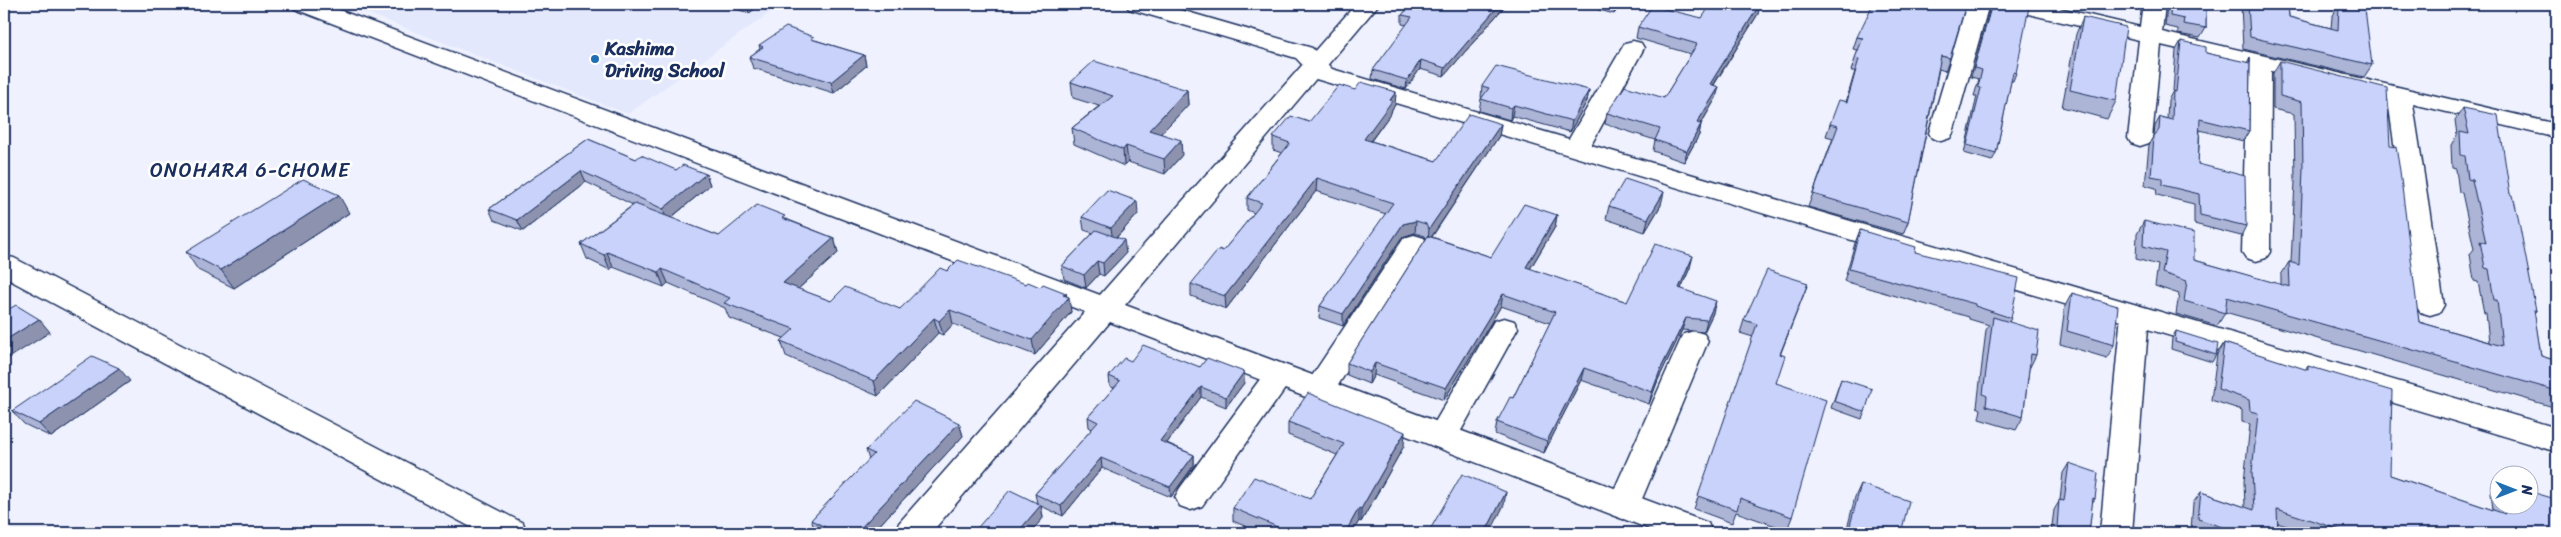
<svg xmlns="http://www.w3.org/2000/svg" width="2561" height="537" font-family="Sriracha,sans-serif">
  <rect width="100%" height="100%" fill="#eff2fe"/>
  <filter id="ink" filterUnits="userSpaceOnUse"><feTurbulence type="fractalNoise" baseFrequency=".02" numOctaves="2"/><feDisplacementMap in="SourceGraphic" scale="10" xChannelSelector="R" yChannelSelector="G"/><feConvolveMatrix kernelMatrix="1 2 1 2 8 2 1 2 1" color-interpolation-filters="sRGB"/></filter>
  <g filter="url(#ink)">
    <path fill="#e4e8fd" d="M343,4H782L628,114Z"/>
    <g fill="none" stroke-linecap="round" stroke-linejoin="round">
      <g stroke="#1b2f5e" stroke-width="3">
        <g id="minor">
          <path d="M1126,4H1160L1312,48L1332,69L1569,139L1625,43L1633,41L1641,43L1644,48L1591,145L2557,428V452L1316,79L1296,58L1129,9Z"/>
          <path d="M1967,4H1989L1953,133L1950,138L1941,141L1932,138L1929,133Z"/>
          <path d="M2004,4H2042L2140,27L2143,4H2165L2162,32L2557,124V138L2413,104L2444,305L2440,312L2430,315L2420,312L2416,305L2388,99L2271,71L2270,252L2266,258L2256,261L2246,258L2242,252L2247,65L2161,45L2152,138L2149,143L2140,146L2131,143L2128,138L2139,40L2007,9Z"/>
          <path d="M1414,235L1424,238L1427,244L1330,398L1319,401L1308,398L1304,390L1308,382L1404,238Z"/>
          <path d="M4,256L14,258L523,523L527,533H482L4,277Z"/>
          <path d="M1504,318L1514,321L1518,328L1453,445L1442,449L1431,445L1427,437L1431,429L1494,321Z"/>
          <path d="M1694,331L1704,334L1708,341L1639,506L1634,515L1623,519L1612,515L1607,506L1680,341L1684,334Z"/>
          <path d="M1279,364L1289,367L1294,375L1289,383L1202,506L1191,510L1180,506L1175,497L1180,488L1269,367Z"/>
        </g>
      </g>
      <g stroke="#1b2f5e" stroke-width="3">
        <g id="tertiary">
          <path d="M292,4H323L1100,295L1356,4H1379L1125,305L1708,523L1712,533H1660L1110,322L931,533H895L899,523L1085,312L295,9Z"/>
          <path d="M2135,305L2145,308L2149,315L2132,533H2100L2121,315L2125,308Z"/>
        </g>
      </g>
      <use href="#minor" fill="#fff" fill-rule="evenodd"/>
      <use href="#tertiary" fill="#fff" fill-rule="evenodd"/>
    </g>
    <g fill="#adb5d7" stroke="#1b2f5e">
      <path d="M720,4H762L749,13Z"/>
      <path d="M1412,4H1505L1504,7L1444,76L1420,69L1406,89L1372,79L1373,70L1407,25L1402,24V15Z"/>
      <path d="M1577,4H1620L1614,14Z"/>
      <path d="M1760,4L1758,14L1714,85L1716,98L1701,124L1699,135L1684,162L1653,151L1655,140L1605,124L1607,113L1664,98L1691,54L1636,38L1638,27L1702,18Z"/>
      <path d="M1990,4H2014L2016,73L2013,81H2011L1996,153L1992,161L1964,153L1977,96H1974L1979,79L1971,77L1991,4Z"/>
      <path d="M2166,4H2206V28L2200,38L2178,34V29L2165,26L2167,4Z"/>
      <path d="M2241,4H2288L2289,17L2331,28L2332,17L2339,5L2372,65L2364,77L2243,49Z"/>
      <path d="M2083,17L2116,101L2107,119L2062,107L2076,34Z"/>
      <path d="M1857,37L1950,58L1945,71L1939,69L1908,222L1903,234L1808,207L1833,138L1826,136L1830,124L1846,102L1855,71H1851L1858,50L1853,49Z"/>
      <path d="M815,40L864,55L866,66L834,93L753,68L749,57L760,49L759,45Z"/>
      <path d="M2181,41L2206,53L2247,63L2250,57L2249,131L2243,141L2200,130L2198,164L2246,226L2241,236L2194,224V204L2157,195L2156,188L2145,185L2149,145L2154,135L2155,126L2160,117L2167,119L2168,100L2173,91L2176,50Z"/>
      <path d="M2280,61L2390,146L2419,322L2489,342L2486,313H2484L2478,282L2474,281L2470,254L2474,249L2462,193L2459,192L2456,169L2452,168L2451,145L2457,135L2455,120L2463,108L2510,194L2536,311L2534,313L2541,356L2557,361V408L2225,312V313L2217,326L2176,314L2179,294L2155,286L2158,265L2136,259L2137,234L2144,221L2194,260L2281,285V275L2289,262H2291L2295,182L2294,114L2273,109V73Z"/>
      <path d="M1071,82L1187,90L1188,105L1161,133L1182,155L1165,174L1128,162L1124,166L1074,144L1072,128L1099,106L1073,98Z"/>
      <path d="M1482,86L1589,90L1587,101L1570,132L1512,116L1510,120L1479,111L1481,99L1482,97H1481Z"/>
      <path d="M1355,90L1396,92L1395,105L1392,109L1391,113L1371,141L1436,161L1501,124L1499,136L1432,237L1491,257L1557,215L1555,227L1530,269L1627,302L1690,268L1681,288L1713,313L1704,332L1682,330L1658,380L1649,404L1581,380L1544,453L1495,434L1497,422L1513,398L1550,323L1501,306L1444,400L1374,375L1369,384L1347,375V363L1426,239L1425,236L1415,233L1402,237L1343,326L1319,318L1320,306L1386,214L1316,191L1226,309L1191,296V284L1223,251L1254,213L1247,210V198L1282,153L1273,150V137L1309,122Z"/>
      <path d="M588,139L636,159L676,170L706,174L710,185L671,218L719,236L786,219L834,238L838,253L798,289L831,301L900,309L947,271L1040,287L1066,293L1071,312L1035,355L953,324L943,335L938,333L878,396L786,356L781,341L784,338L729,318L725,308L668,283L664,287L613,267L610,270L587,259L581,244L633,205L586,182L523,231L494,220L489,209Z"/>
      <path d="M1661,205L1645,232L1606,219L1609,206Z"/>
      <path d="M349,213L234,288L198,270L186,252Z"/>
      <path d="M1138,214L1117,237L1126,253L1104,276L1099,274L1086,288L1064,279L1062,266L1093,233L1084,230L1082,217Z"/>
      <path d="M1860,230L1915,252L2011,318L2009,322L2036,355L2029,369L2023,417L2016,430L1979,419L1981,409L1977,407L1986,330L1989,325L1969,319V317L1844,281L1855,243Z"/>
      <path d="M1808,283L1780,354L1776,383L1792,517L1787,530L1736,512L1732,523L1694,509L1753,337L1740,333L1744,320Z"/>
      <path d="M2072,293L2114,345L2107,358L2060,344L2065,306Z"/>
      <path d="M2176,331L2216,355L2212,362L2171,349L2172,338Z"/>
      <path d="M2224,343L2305,370L2308,366L2390,475L2493,510L2491,493L2498,485V504H2528L2557,533H2309L2277,523L2278,533H2200L2191,530L2193,503L2201,492L2245,507L2244,482L2250,424L2242,422V410L2211,400L2217,354Z"/>
      <path d="M1131,361L1200,367L1244,383L1226,407L1201,397L1167,443L1194,455V465L1171,497L1102,468L1063,516L1041,506L1043,518L1030,533H973L1037,503L1035,494L1092,429L1089,427L1088,417L1114,388L1110,386L1109,376Z"/>
      <path d="M1841,379L1865,412L1862,419L1831,408Z"/>
      <path d="M130,381L51,437L24,424L12,411Z"/>
      <path d="M1288,422L1404,446L1361,522L1359,521L1352,533H1261L1233,521V508L1310,499L1337,455L1288,435Z"/>
      <path d="M959,423L963,436L872,533H816L811,520L869,460L866,450Z"/>
      <path d="M2069,463L2095,499L2092,503L2089,533H2051L2054,510L2060,500L2063,473Z"/>
      <path d="M1861,484L1901,533H1846L1855,497Z"/>
    </g>
    <g fill="#8d93af" stroke="#1b2f5e">
      <path d="M746,4H762L749,13Z"/>
      <path d="M1500,4H1505L1504,7L1444,76L1445,68Z"/>
      <path d="M1616,4H1620L1614,14Z"/>
      <path d="M1760,4L1758,14L1707,95L1710,84Z"/>
      <path d="M864,55L866,66L834,93L831,82Z"/>
      <path d="M1421,60L1420,69L1406,89L1407,80Z"/>
      <path d="M1719,87L1716,98L1695,134L1697,123Z"/>
      <path d="M1187,90L1188,105L1150,145L1149,130Z"/>
      <path d="M1589,90L1587,101L1570,132L1572,121Z"/>
      <path d="M1396,92L1395,105L1392,109L1391,113L1363,151L1364,139Z"/>
      <path d="M1514,105L1512,116L1510,120L1511,108Z"/>
      <path d="M1501,124L1499,136L1428,242L1429,229Z"/>
      <path d="M1701,124L1699,135L1684,162L1687,151Z"/>
      <path d="M1181,140L1182,155L1165,174L1164,159Z"/>
      <path d="M1126,146L1128,162L1124,166L1123,150Z"/>
      <path d="M581,171L586,182L523,231L517,220Z"/>
      <path d="M706,174L710,185L667,221L663,209Z"/>
      <path d="M1317,178L1316,191L1226,309L1225,296Z"/>
      <path d="M1664,192L1661,205L1645,232L1648,219Z"/>
      <path d="M339,195L349,213L234,288L221,270Z"/>
      <path d="M1137,201L1138,214L1113,241L1111,228Z"/>
      <path d="M1557,215L1555,227L1524,279L1526,267Z"/>
      <path d="M1416,221L1415,233L1402,237L1343,326V314L1403,224Z"/>
      <path d="M834,238L838,253L788,298L783,283Z"/>
      <path d="M1124,240L1126,253L1104,276L1103,263Z"/>
      <path d="M607,252L613,267L610,270L604,255Z"/>
      <path d="M1693,256L1690,268L1676,300L1679,288Z"/>
      <path d="M1097,261L1099,274L1086,288L1084,275Z"/>
      <path d="M662,269L668,283L664,287L658,272Z"/>
      <path d="M1808,283L1803,296L1775,368L1780,354Z"/>
      <path d="M1066,293L1067,300L1069,297L1071,312L1035,355L1032,340Z"/>
      <path d="M1503,294L1501,306L1444,400L1446,388Z"/>
      <path d="M1716,301L1713,313L1704,332L1707,320Z"/>
      <path d="M950,310L953,324L943,335L939,321Z"/>
      <path d="M934,318L938,333L878,396L874,381Z"/>
      <path d="M1686,318L1682,330L1658,380L1649,404L1652,392L1661,368Z"/>
      <path d="M39,319L50,332L9,358L4,352V341Z"/>
      <path d="M1375,363L1374,375L1369,384L1370,372Z"/>
      <path d="M119,368L130,381L51,437L39,424Z"/>
      <path d="M1584,368L1581,380L1544,453L1547,441Z"/>
      <path d="M1244,372V383L1226,407V397Z"/>
      <path d="M1201,387V397L1161,451L1160,441Z"/>
      <path d="M959,423L963,436L872,533H856Z"/>
      <path d="M1405,432L1404,446L1361,522V509Z"/>
      <path d="M1194,455V465L1171,497L1170,487Z"/>
      <path d="M1101,458L1102,468L1063,516L1061,506Z"/>
      <path d="M1506,492L1504,505L1490,533H1485Z"/>
      <path d="M1041,505L1043,518L1030,533H1017Z"/>
      <path d="M1359,508V521L1352,533H1345Z"/>
    </g>
    <g fill="#c9d2fa" stroke="#1b2f5e">
      <path d="M1412,4H1500L1445,68L1421,60L1407,80L1373,70L1412,17L1402,15Z"/>
      <path d="M1711,4H1760L1710,84L1719,87L1697,123L1701,124L1687,151L1655,140L1660,129L1607,113L1625,86L1664,98L1697,44L1638,27L1652,6L1702,18Z"/>
      <path d="M1873,4H1966L1950,58L1941,56L1908,222L1813,194L1838,126L1830,124L1839,100L1847,102L1859,59L1855,58L1863,38L1857,37Z"/>
      <path d="M1992,4H2014L2029,7L2016,73L2013,72L1996,153L1967,145L1981,88L1978,87L1982,70L1974,68Z"/>
      <path d="M2171,4H2206V28L2183,24L2184,19L2170,16Z"/>
      <path d="M2248,4H2288L2289,17L2338,30L2339,5L2365,9L2372,65L2250,37Z"/>
      <path d="M2083,17L2126,27L2116,101L2070,90Z"/>
      <path d="M786,27L814,37L811,39L864,55L831,82L749,57L763,47L759,45Z"/>
      <path d="M2181,41L2206,47V53L2250,63V57L2249,131L2200,119L2198,164L2245,176L2246,226L2200,215L2199,194L2162,185V178L2151,176L2154,136L2159,130L2160,117L2172,120L2173,91L2176,92Z"/>
      <path d="M1094,61L1187,90L1149,130L1181,140L1164,159L1126,146L1123,150L1072,128L1113,96L1071,82Z"/>
      <path d="M2280,61L2387,88L2390,146L2396,147L2400,171L2419,322L2502,346L2497,300H2494L2489,269L2485,268L2480,241L2486,243L2472,180L2468,179L2465,156L2461,155L2460,132L2469,134L2463,108L2498,115L2510,194L2513,195L2518,217L2536,311L2534,310L2541,356L2557,361V391L2227,297L2225,313L2184,301L2187,281L2162,273L2166,252L2143,246L2144,221L2194,233V260L2290,287L2289,262L2299,265L2303,169L2302,102L2280,96Z"/>
      <path d="M1496,66L1589,90L1572,121L1514,105L1511,108L1481,99L1489,88L1482,86Z"/>
      <path d="M1361,82L1396,92L1390,100L1392,101L1364,139L1436,161L1469,114L1501,124L1429,229L1426,224L1416,221L1403,224L1343,314L1320,306L1393,203L1317,178L1225,296L1191,284L1219,249L1223,251L1262,203L1247,198L1290,143L1273,137L1291,116L1309,122L1339,85L1355,90Z"/>
      <path d="M588,139L636,159L641,155L676,170L683,165L706,174L663,209L581,171L517,220L489,209Z"/>
      <path d="M303,179L339,195L221,270L186,252Z"/>
      <path d="M1625,179L1664,192L1648,219L1609,206Z"/>
      <path d="M1107,190L1137,201L1111,228L1082,217Z"/>
      <path d="M635,204L719,236L757,205L785,216L782,218L834,238L783,283L831,301L845,287L900,309L940,268L947,271L958,260L1026,284L1028,282L1040,287L1043,284L1066,293L1063,295L1069,297L1032,340L950,310L939,321L934,318L874,381L781,341L794,329L724,303L730,298L662,269L658,272L607,252L604,255L581,244Z"/>
      <path d="M1524,204L1557,215L1526,267L1627,302L1655,244L1693,256L1679,288L1716,301L1707,320L1686,318L1661,368L1652,392L1584,368L1547,441L1497,422L1510,397L1513,398L1555,312L1503,294L1446,388L1375,363L1370,372L1347,363L1428,236L1491,257Z"/>
      <path d="M1096,230L1124,240L1103,263L1097,261L1084,275L1062,266Z"/>
      <path d="M1860,230L1916,247L1915,252L2019,278L2011,318L1975,306V304L1849,269Z"/>
      <path d="M1767,270L1808,283L1780,354L1785,356L1776,383L1826,400L1792,517L1740,498L1737,510L1698,496L1757,324L1744,320Z"/>
      <path d="M2072,293L2118,306L2114,345L2067,331Z"/>
      <path d="M16,305L39,319L4,341V312Z"/>
      <path d="M1993,317L2039,331L2036,355L2031,354L2023,417L1986,406L1987,396L1983,394Z"/>
      <path d="M2176,331L2218,344L2216,355L2175,342Z"/>
      <path d="M2224,343L2308,370V366L2392,391L2390,475L2505,514L2504,504H2528V491L2552,498L2557,533H2350L2277,509L2278,533H2231V530L2198,519L2201,492L2254,510L2252,472L2258,413L2250,411L2249,400L2218,389Z"/>
      <path d="M1143,345L1200,367L1207,358L1244,372L1226,397L1201,387L1160,441L1194,455L1170,487L1101,458L1061,506L1035,494L1098,422L1088,417L1120,381L1109,376L1124,358L1131,361Z"/>
      <path d="M92,356L119,368L39,424L12,411Z"/>
      <path d="M1841,379L1872,389L1865,412L1834,401Z"/>
      <path d="M1308,393L1405,432L1361,509L1359,508L1345,533H1288L1289,532L1233,508L1254,477L1310,499L1344,444L1288,422Z"/>
      <path d="M914,401L959,423L856,533H837L811,520L874,454L866,450Z"/>
      <path d="M2069,463L2098,473L2095,499L2093,498L2089,533H2061L2062,528L2057,527L2059,500L2064,501Z"/>
      <path d="M1462,474L1506,492L1485,533H1428Z"/>
      <path d="M1861,484L1909,501L1901,533H1848Z"/>
      <path d="M1010,490L1041,505L1017,533H973Z"/>
    </g>
  </g>
  <circle fill="#1f6fb2" stroke="#fff" stroke-width="2" cx="595" cy="59" r="5"/>
  <g text-anchor="middle" stroke-width="5" stroke-linejoin="round" paint-order="stroke">
    <g font-size="19" font-weight="bold" fill="#1b2f5e" stroke="#fff" text-anchor="start">
      <text x="605" y="55">Kashima<tspan x="605" dy="22">Driving School</tspan></text>
    </g>
    <g font-size="20" letter-spacing="1" fill="#1b2f5e" stroke="#fff">
      <text x="250" y="177">ONOHARA 6-CHOME</text>
    </g>
  </g>
  <rect width="2561" height="537" fill="none" stroke="#fff" stroke-width="20"/>
  <rect x="10" y="10" width="2541" height="517" fill="none" stroke="#1b2f5e" stroke-width="2" filter="url(#ink)"/>
  <g transform="translate(2514 490) rotate(90)"><circle r="24" fill="#ffffff" stroke="#a4acbf"/>
  <path d="M0-4L9 19L0 12L-9 19Z" fill="#1f6fb2"/>
  <text y="-8" font-size="14" font-weight="bold" text-anchor="middle" fill="#1b2f5e">N</text>
  </g>
</svg>
